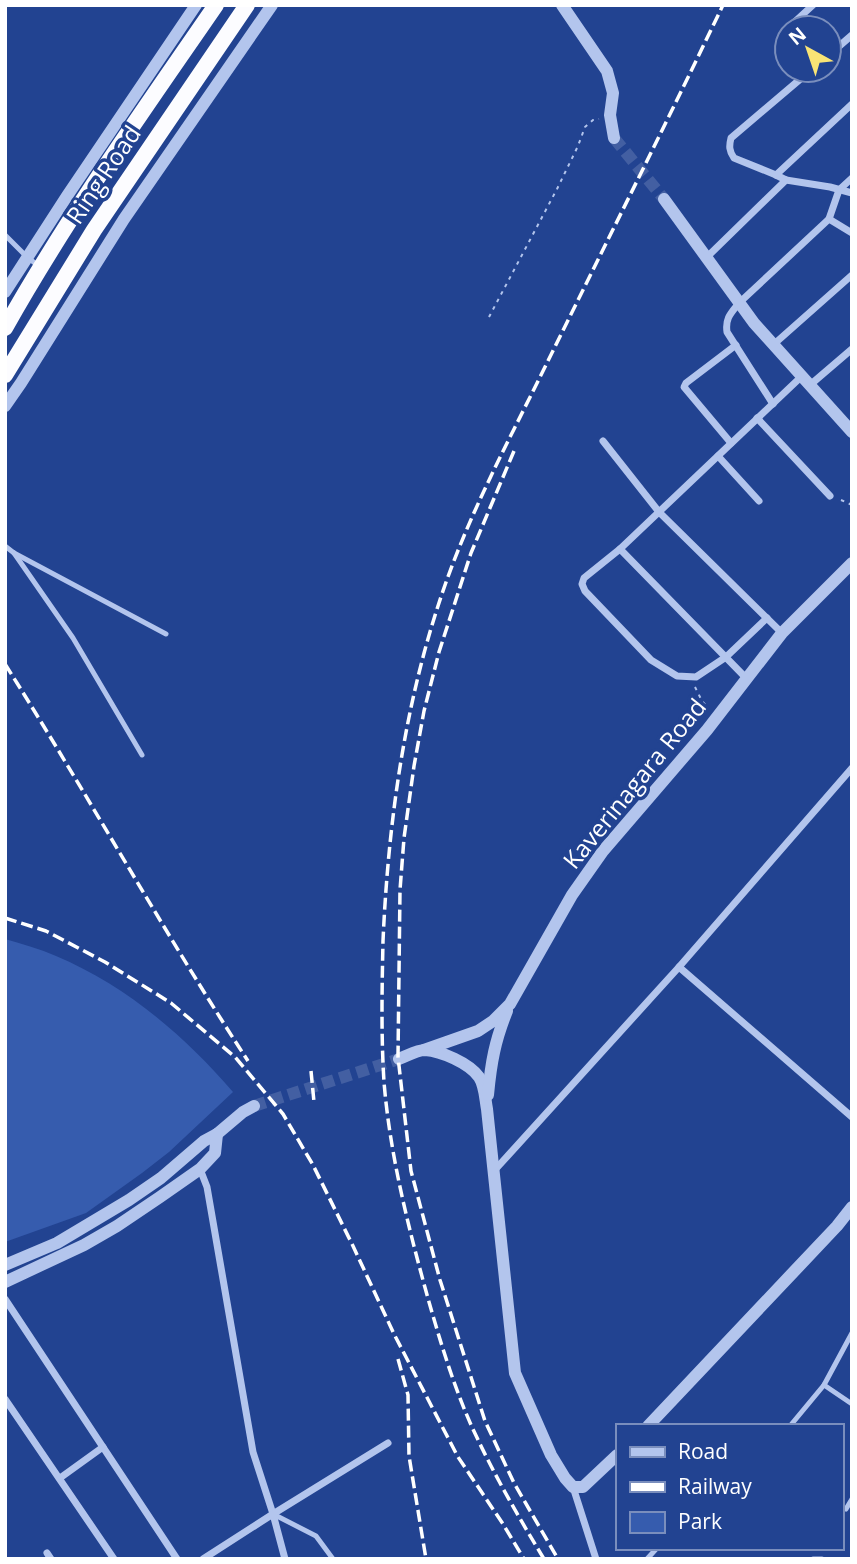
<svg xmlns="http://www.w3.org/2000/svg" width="857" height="1564" font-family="'Open Sans',sans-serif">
  <rect width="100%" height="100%" fill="#224391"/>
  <path fill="#365cae" d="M5,939C22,944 40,949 56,956C125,985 184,1035 233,1092L169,1152L142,1173L86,1213L5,1242Z"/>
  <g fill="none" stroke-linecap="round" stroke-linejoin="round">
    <g stroke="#435fa2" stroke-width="12" stroke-dasharray="12 6" stroke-linecap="butt">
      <path d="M614,138L664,199"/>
      <path d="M254,1106L399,1059"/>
    </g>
    <g stroke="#b3c5ed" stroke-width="2" stroke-dasharray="3.5 5" stroke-linecap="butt">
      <path d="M489,317L557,189L578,146L585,127L593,120L599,119"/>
      <path d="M841,500L852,505"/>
      <path d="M695,687L702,701L708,708"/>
    </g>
    <g stroke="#b3c5ed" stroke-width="5">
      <path d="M5,235L27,257L40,267"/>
      <path d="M5,546L14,553L166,634"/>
      <path d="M14,553L73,638L142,755"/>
      <path d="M824,1385L852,1404"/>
      <path d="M790,1426L824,1385L852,1333"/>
      <path d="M846,1509L852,1499"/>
      <path d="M273,1514L316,1536L333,1559"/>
      <path d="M647,1559L657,1548"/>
      <path d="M813,1559H822"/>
    </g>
    <g stroke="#b3c5ed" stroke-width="7">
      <path d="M788,28L813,5"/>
      <path d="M829,55L852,35"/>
      <path d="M811,70L731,138C729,146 729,151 734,158L776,175L786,180L830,187L852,193"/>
      <path d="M776,175L852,104"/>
      <path d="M829,219L839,190L852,178"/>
      <path d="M706,258L786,180"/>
      <path d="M773,345L852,275"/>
      <path d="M810,385L852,349"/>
      <path d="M773,404L727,332C725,318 731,313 739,303L829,219L852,233"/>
      <path d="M757,418L830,496"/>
      <path d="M603,441L659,512L782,633"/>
      <path d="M731,443L684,387L686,383L736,345"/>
      <path d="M718,456L759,501"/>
      <path d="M620,549L747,679"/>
      <path d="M767,618L726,657L696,677L677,676L651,660L585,591L582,584L584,578L620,549L802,376"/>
      <path d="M679,967L852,1117"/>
      <path d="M200,1169L207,1187L253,1452L273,1514L285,1559"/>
      <path d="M493,1172L679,967L852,768"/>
      <path d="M5,1299L177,1559"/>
      <path d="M5,1399L114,1559"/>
      <path d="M60,1478L103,1447"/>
      <path d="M573,1487L596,1559"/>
      <path d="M47,1553L51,1559"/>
      <path d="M203,1559L273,1514L388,1443"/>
    </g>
    <g stroke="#b3c5ed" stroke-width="12">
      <path d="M562,5L607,71L613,93L610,115L614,138"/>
      <path d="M664,199L754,323L852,432"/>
      <path d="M5,292L67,196L196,5"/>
      <path d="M5,406L21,383L124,219L272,5"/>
      <path d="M424,1050L478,1031L493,1021L510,1004L572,895L603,851L707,730L782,633L852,563"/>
      <path d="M399,1059C407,1056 417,1050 425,1050C441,1051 469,1063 479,1077C485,1086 485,1099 487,1109L515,1373L551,1455L565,1478L573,1487H583L617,1455"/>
      <path d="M488,1095C491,1062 495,1041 507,1011"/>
      <path d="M5,1265L57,1243L129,1200L161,1178L204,1141L217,1134L243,1112L254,1106"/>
      <path d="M5,1282L84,1245L117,1226L160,1197L200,1169L215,1153L217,1134"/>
      <path d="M648,1426L837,1226L852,1207"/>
    </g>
    <g stroke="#fcfcff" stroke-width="16">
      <path d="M5,328C68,216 143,111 216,5"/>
      <path d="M5,375L94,230L247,5"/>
    </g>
    <g stroke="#fff" stroke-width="3.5" stroke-dasharray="12 5" stroke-linecap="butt">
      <path d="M514,451L471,553L439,652L424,711L414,766L404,838L400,890L398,1057L411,1171L440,1280L485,1421L514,1483L558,1559"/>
      <path d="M5,664C88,795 163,931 248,1061"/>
      <path d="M5,918L46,931L105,962L171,1003L235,1057L283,1114L313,1165L353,1246L394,1334L458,1457L503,1524L524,1559"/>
      <path d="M311,1071L314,1102"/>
      <path d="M398,1359L408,1395L409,1456L426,1559"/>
      <path d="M544,1559C518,1516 493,1473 472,1427C454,1387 441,1344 429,1302C409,1230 390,1156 384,1082C381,1035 382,988 383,941C388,828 403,714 438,606C464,524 505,448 543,371C603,249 664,128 723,5"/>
    </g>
  </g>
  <g text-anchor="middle" stroke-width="7" stroke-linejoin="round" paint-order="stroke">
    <g font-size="24" fill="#fff" stroke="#224391">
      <text transform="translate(104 175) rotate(-56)" y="8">Ring Road</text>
      <text transform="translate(635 784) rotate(-51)" y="8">Kaverinagara Road</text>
    </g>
  </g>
  <rect width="857" height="1564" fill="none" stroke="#ffffff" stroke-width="14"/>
  <rect x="616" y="1424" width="228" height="126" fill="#224391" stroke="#7a8ebd" stroke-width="2"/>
  <rect x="630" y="1447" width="35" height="10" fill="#b3c5ed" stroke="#7a8ebd" stroke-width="2"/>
  <text x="678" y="1459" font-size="21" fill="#ffffff">Road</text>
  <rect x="630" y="1482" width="35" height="10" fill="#ffffff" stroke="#7a8ebd" stroke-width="2"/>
  <text x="678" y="1494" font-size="21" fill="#ffffff">Railway</text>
  <rect x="630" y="1512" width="35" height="21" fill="#365cae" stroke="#7a8ebd" stroke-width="2"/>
  <text x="678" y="1529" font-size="21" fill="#ffffff">Park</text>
  <g transform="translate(808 49) rotate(320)"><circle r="33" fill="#224391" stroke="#7a8ebd" stroke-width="2"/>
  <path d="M0-5L12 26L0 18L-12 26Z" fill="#f9e475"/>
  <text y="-10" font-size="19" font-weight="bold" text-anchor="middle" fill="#ffffff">N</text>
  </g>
</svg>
